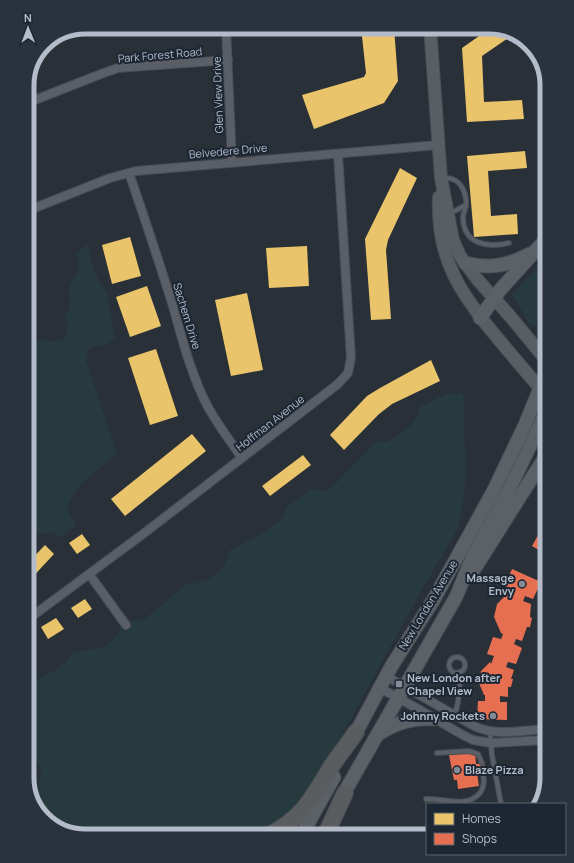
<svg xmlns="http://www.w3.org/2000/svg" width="574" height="863" font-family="Manrope,sans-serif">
  <rect width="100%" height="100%" fill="#2a3038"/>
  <g fill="#273a3e">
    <path d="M88,245L94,272L107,293L115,337L107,345L93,346L88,350L86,360L117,454C99,469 73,485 67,509L76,526L66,532L61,538C53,532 49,530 39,535L34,528L35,512L27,497V344H31L40,339L49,342L64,339C69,330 69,325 64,315C74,310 68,294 70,285C72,279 77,274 79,268C81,263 78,258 76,253Z"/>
    <path d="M547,256V326L530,325L512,294Z"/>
    <path d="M463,393C465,405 464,418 464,430C466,464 467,497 457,530L421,591L320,775L293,810L268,827L243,836H81L53,826L35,807L31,795L36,792L42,773L35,757L27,745V696C33,694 33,688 34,682C49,672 64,669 73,652L106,647L120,631V622L143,620L161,606L186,584C207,584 226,572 229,551L263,533L282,519L286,508L312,488L321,491L330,489L377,441L387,442C401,435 418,422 420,407L446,394Z"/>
  </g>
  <g fill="#e9c46a">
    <path d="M361,27H394L398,81L384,103L314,129L302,95L364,77L366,73Z"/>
    <path d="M492,27L514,34L482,56L484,102L522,100L524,119L467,122L462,48Z"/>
    <path d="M525,151L527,168L488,171L491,216L517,214L518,234L474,237L467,156Z"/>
    <path d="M400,168L417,178L388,240L386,250L391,319L371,320L365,239Z"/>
    <path d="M130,237L141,276L112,284L102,245Z"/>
    <path d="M307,246L309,286L269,288L266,248Z"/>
    <path d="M147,286L161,326L130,337L116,297Z"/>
    <path d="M247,293L263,370L231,376L215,300Z"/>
    <path d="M156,349L178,416L150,425L128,358Z"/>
    <path d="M431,360L440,381L392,404L379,414L344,450L330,435L367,396L380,388Z"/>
    <path d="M192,434L206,451L125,516L111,499Z"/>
    <path d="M303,455L311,465L270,496L262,486Z"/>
    <path d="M82,534L90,545L77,554L69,543Z"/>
    <path d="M45,545L54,554L27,583V564Z"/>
    <path d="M85,599L92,609L78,618L71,608Z"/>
    <path d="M56,618L64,629L48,639L41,627Z"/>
  </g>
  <g fill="#e76f51">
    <path d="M547,519V555L532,546Z"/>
    <path d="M512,569L541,582L533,599L525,596L523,601L531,604L530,617L532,618L530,627H527L522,641L516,639L514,644L522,648L516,664L508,662L506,667L514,670L511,679H513L511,687H508V697L500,696V702H507V720L477,719L478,701H485V695H484L479,683L481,671L490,662L491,664L494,656L487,654L493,637L501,639L503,634L501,633L494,617L497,604L507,594L509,596L512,589L505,586Z"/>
    <path d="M475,751L476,764L484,763L486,771L477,773L479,786L458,789L457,780H454L449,755Z"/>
  </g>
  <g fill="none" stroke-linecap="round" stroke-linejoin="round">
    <g stroke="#484c53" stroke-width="6">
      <g id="lane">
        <path d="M443,178C446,178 450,178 452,179C462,182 467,195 466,205C466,209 463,213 463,217C463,244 487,248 509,243"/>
        <path d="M449,214L466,205"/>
        <circle cx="457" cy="665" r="8"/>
        <path d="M455,715C459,700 461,687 459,672"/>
        <path d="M490,732L492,755L501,804"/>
        <path d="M437,753L469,751L478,754L482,763"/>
        <path d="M426,799C444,798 466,809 480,793C485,786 484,780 483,772"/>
      </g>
    </g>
    <g stroke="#484c53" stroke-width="10">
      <g id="street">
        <path d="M226,27L232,162"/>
        <path d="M27,103L101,74L118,68L228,60"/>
        <path d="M129,173C144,216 158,259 172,303C182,338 191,375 208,407C218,425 230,441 242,458"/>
        <path d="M27,211L110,178L136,171L438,145"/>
        <path d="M89,574L126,625"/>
        <path d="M27,620L143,534L338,384L348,373L351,358L338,154"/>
        <path d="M386,676L474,726C497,737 522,730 547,729"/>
        <path d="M380,688L420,710L461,734L473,740L491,743L547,740"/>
      </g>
    </g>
    <g stroke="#484c53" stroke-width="14">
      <g id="secondary">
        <path d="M430,27L441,178L453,240L460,256L477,279L509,315L547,361"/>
        <path d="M439,197C436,259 461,295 500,341C515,359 531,378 547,396"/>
      </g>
    </g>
    <g stroke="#484c55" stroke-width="15">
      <g id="primary">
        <path d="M465,263C490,269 507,266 530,254"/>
        <path d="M480,318L500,290L547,238"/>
        <path d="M473,571L547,454"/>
        <path d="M380,733C398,722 413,718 433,719"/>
        <path d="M352,740L391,667L434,599L494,490L525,425L547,371"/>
        <path d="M340,800L456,597L473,556L509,490L547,410"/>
        <path d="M301,836L334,777"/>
      </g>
    </g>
    <g stroke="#474c53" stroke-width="18">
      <g id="highway">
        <path d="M267,836C302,819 312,799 331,767C339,755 348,744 356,732"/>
        <path d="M325,836L345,793"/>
      </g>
    </g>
    <use href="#lane" stroke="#5a5e66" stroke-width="4"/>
    <use href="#street" stroke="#5a5e66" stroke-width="8"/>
    <use href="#secondary" stroke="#595d64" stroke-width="12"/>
    <use href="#primary" stroke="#5c6168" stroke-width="13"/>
    <use href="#highway" stroke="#5a5d60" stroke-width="16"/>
  </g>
  <g fill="#848b96" stroke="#1d2633" stroke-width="1.5">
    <circle cx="522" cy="584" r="4"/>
    <rect x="395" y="680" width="8" height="8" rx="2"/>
    <circle cx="493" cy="716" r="4"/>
    <circle cx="457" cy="770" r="4"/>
  </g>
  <g text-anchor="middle" stroke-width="4" stroke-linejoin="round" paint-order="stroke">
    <g font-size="11" fill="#b4bcc9" stroke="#1d2633">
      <text transform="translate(160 55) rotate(-5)" y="4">Park Forest Road</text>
      <text transform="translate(218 95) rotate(-92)" y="4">Glen View Drive</text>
      <text transform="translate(228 151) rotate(-5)" y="4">Belvedere Drive</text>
      <text transform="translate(187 316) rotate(73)" y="4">Sachem Drive</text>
      <text transform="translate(270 423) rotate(-38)" y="4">Hoffman Avenue</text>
      <text transform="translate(428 605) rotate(-59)" y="4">New London Avenue</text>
    </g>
    <g font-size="11" font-weight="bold" fill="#b4bcc9" stroke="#1d2633" text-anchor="end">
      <text x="514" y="582">Massage<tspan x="514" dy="13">Envy</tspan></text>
      <text x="407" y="682" text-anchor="start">New London after<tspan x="407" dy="13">Chapel View</tspan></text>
      <text x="485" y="720">Johnny Rockets</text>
      <text x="465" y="774" text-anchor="start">Blaze Pizza</text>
    </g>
  </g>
  <path d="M0 0H574V863H0ZM85 34H489A51 51 0 0 1 540 85V778A51 51 0 0 1 489 829H85A51 51 0 0 1 34 778V85A51 51 0 0 1 85 34Z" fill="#29323f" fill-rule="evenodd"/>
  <path fill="none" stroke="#b4bcc9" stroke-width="5" d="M85 34H489A51 51 0 0 1 540 85V778A51 51 0 0 1 489 829H85A51 51 0 0 1 34 778V85A51 51 0 0 1 85 34Z"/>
  <rect x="426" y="803" width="140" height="52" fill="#1d2633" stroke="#59626f"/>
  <rect x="434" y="813" width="20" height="12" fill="#e9c46a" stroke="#59626f"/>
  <text x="462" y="823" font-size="12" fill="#b4bcc9">Homes</text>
  <rect x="434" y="833" width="20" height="12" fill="#e76f51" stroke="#59626f"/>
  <text x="462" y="843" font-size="12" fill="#b4bcc9">Shops</text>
  <g transform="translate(28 28) rotate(359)" stroke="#1d2633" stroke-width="3" paint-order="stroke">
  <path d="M0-3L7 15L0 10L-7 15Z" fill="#b4bcc9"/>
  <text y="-6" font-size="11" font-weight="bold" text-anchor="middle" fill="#b4bcc9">N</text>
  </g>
</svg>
